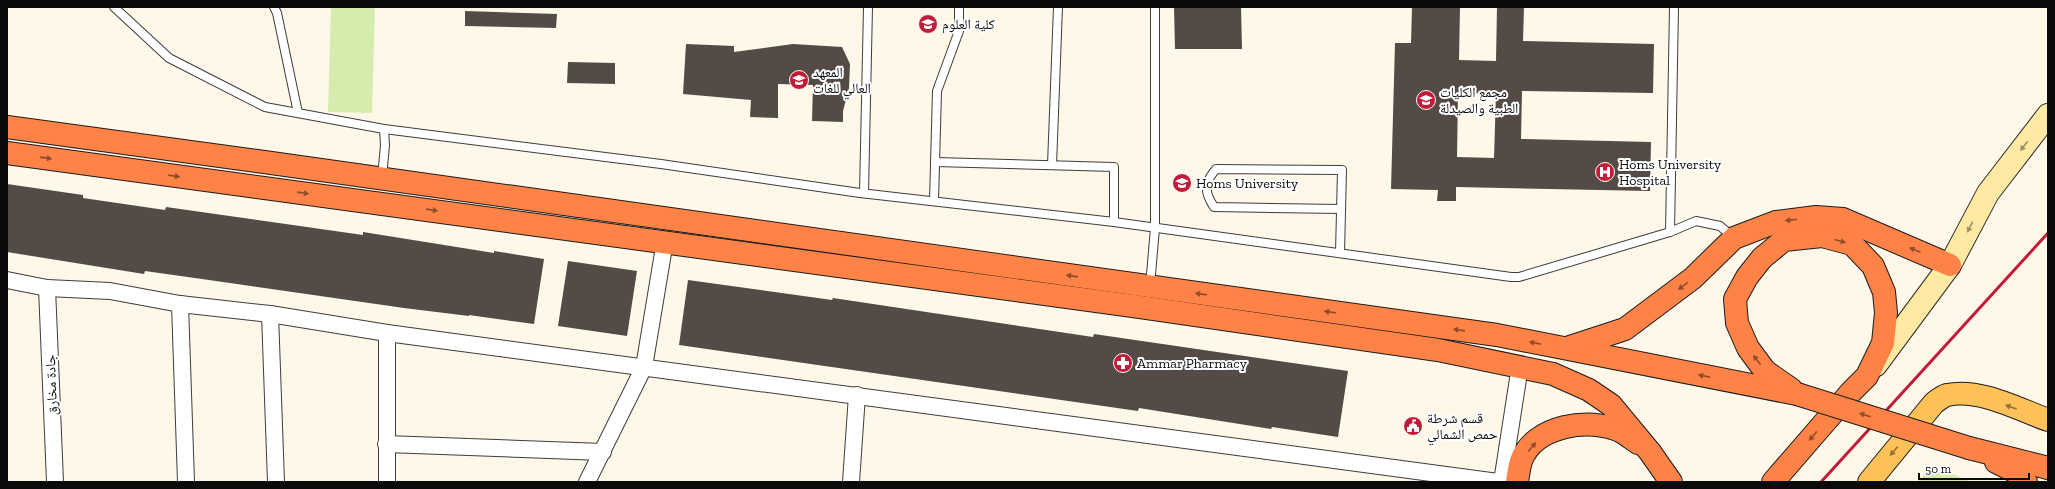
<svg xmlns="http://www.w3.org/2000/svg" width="2055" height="489" font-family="'Zilla Slab','Noto Naskh Arabic',serif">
  <rect width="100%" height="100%" fill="#fff7e8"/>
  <g fill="#d6ecaf">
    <path d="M331,7H375L372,113L328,112Z"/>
    <path d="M1929,470L1956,475L1971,482H1917Z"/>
  </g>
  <g fill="#544a46" fill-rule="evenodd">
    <path d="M1174,7H1241L1242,49H1175Z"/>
    <path d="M1412,7H1460L1459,60L1496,61L1497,7H1524L1523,41L1654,44L1653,93L1522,91L1521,139L1651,142L1650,191L1456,187V201H1437L1438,190L1391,189L1395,43H1411ZM1458,93L1496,94L1494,158L1457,157Z"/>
    <path d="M465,11L557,14L556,28L465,26Z"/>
    <path d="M686,44L734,46V52L793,44L842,47L850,64L849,88L843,111V122L812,121L813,85L778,84V118L750,117L751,100L683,94Z"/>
    <path d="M568,62L615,63V84L567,83Z"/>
    <path d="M7,184L83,195V198L165,210L166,207L363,235V232L494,253V251L544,259L534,324L469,315V316L404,308L209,280L145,271L144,274L7,252Z"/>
    <path d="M568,261L637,271L627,336L558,326Z"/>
    <path d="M688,280L832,300L833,298L1093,337L1094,334L1348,371L1338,437L1272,427L1271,429L1139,408L1138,411L679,345Z"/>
  </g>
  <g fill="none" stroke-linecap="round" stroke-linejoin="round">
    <g stroke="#3d3d3d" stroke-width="10">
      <g id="lane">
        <path d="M114,7L169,58L265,107L384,129L661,164L860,193L1114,222L1511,277H1519L1670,232L1696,221L1720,226L1734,238"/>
        <path d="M274,7L277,13L298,113"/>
        <path d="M935,162L1114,167V222"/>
        <path d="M1052,165L1058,7"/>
        <path d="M382,178L385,145L384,129"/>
        <path d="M864,193L868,7"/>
        <path d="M934,201L937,91L959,31V7"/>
        <path d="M1670,232L1674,7"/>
        <path d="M1340,253L1342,170L1216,169C1204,183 1204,192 1214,207L1341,209"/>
        <path d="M1150,286L1155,228V7"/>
      </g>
    </g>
    <g stroke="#3d3d3d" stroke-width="18">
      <g id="street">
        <path d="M7,280L47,288L110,291L180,304L270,314L387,333L1498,482"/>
        <path d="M47,288L55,482"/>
        <path d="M180,304L186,482"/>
        <path d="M270,314L276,482"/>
        <path d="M386,444L603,452"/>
        <path d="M387,482V333"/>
        <path d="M587,482L644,367L665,241"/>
        <path d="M851,482L857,395"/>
        <path d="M1502,482L1520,366"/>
      </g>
    </g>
    <g stroke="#2c2c2c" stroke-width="24">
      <path id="secondary" d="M1876,365L1950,265L1988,193L2048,115"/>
    </g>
    <g stroke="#1b1b1b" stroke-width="24">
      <path id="primary" d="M1869,482L1934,403C1938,400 1943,396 1947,395C1980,388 2018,409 2048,420"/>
    </g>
    <g stroke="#1b1b1b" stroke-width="24">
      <g id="highway">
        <path d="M7,127L257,161L1497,335L1797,394"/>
        <path d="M7,153L1133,306L1438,350L1553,374L1589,390L1611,405L1650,452L1671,482"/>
        <path d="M1567,348L1625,329L1693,278L1734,238L1776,222L1816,217L1843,219L1950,265"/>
        <path d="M1969,448L2048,468"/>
        <path d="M1996,462L2018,473L2026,482"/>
        <path d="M1517,482C1518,475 1519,468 1521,461C1534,425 1590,417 1620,431C1626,434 1632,439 1638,443"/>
        <path d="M1773,482L1851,392L1867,376L1883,343L1886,313L1884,292L1873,266L1852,244L1822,236L1784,240L1762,258L1747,277L1735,299L1737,323L1748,348L1765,371L1791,389"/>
      </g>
    </g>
    <use href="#lane" stroke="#fff" stroke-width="8"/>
    <use href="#street" stroke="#fff" stroke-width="16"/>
    <use href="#secondary" stroke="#ffe9a3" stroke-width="22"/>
    <use href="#primary" stroke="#ffc158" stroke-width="22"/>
    <use href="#highway" stroke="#ff8346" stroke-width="22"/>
    <path stroke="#c31a37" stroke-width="3" d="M1821,482L2048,233"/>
    <g stroke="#1b1b1b" stroke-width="24" stroke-linecap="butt">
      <path id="highway-bridge" d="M1797,394L1969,448"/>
    </g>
    <use href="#highway-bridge" stroke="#ff8346" stroke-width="22"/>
  </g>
  <defs><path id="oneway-solid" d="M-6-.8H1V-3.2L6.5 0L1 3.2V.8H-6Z"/></defs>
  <g fill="#9d9066">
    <use href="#oneway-solid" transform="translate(2024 146) rotate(128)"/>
    <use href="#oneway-solid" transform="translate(1970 227) rotate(117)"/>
  </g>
  <g fill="#914d2b">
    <use href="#oneway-solid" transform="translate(46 158) rotate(8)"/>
    <use href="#oneway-solid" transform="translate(174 176) rotate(8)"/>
    <use href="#oneway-solid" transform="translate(303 193) rotate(8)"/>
    <use href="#oneway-solid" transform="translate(432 210) rotate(8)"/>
    <use href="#oneway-solid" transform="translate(1791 220) rotate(173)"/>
    <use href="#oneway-solid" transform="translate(1840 241) rotate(15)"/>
    <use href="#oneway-solid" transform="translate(1915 250) rotate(-157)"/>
    <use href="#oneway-solid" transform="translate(1072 276) rotate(-172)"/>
    <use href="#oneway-solid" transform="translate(1683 286) rotate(143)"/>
    <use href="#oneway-solid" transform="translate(1201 294) rotate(-172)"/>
    <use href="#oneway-solid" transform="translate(1330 312) rotate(-172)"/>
    <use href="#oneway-solid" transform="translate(1459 330) rotate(-172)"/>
    <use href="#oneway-solid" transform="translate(1535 343) rotate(-169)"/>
    <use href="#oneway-solid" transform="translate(1757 360) rotate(-127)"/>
    <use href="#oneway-solid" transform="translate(1704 376) rotate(-169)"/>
    <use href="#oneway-solid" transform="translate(1865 415) rotate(-162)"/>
    <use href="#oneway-solid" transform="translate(1813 436) rotate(131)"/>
    <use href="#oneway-solid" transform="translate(1532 447) rotate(-49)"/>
  </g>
  <g fill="#916f35">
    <use href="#oneway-solid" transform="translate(2011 407) rotate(-160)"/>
    <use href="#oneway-solid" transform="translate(1894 451) rotate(130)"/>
  </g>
  <defs>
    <g id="university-disc" transform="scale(1)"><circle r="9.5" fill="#c31a37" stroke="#fff"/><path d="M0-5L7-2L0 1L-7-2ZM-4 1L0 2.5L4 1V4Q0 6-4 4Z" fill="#fff"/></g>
    <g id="hospital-disc" transform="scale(1)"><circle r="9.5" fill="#c31a37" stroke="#fff"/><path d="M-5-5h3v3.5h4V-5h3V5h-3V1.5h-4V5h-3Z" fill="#fff"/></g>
    <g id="pharmacy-disc" transform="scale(1)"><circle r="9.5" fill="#c31a37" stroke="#fff"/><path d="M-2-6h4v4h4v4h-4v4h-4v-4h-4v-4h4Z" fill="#fff"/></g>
    <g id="civic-disc" transform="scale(1)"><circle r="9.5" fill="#c31a37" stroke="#fff"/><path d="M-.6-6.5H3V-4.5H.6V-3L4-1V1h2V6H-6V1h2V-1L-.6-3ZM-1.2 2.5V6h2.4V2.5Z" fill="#fff"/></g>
  </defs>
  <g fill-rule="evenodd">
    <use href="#university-disc" x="928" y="24"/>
    <use href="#university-disc" x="799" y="80"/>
    <use href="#university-disc" x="1426" y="100"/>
    <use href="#hospital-disc" x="1605" y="172"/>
    <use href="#university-disc" x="1182" y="183"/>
    <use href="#pharmacy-disc" x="1123" y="363"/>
    <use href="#civic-disc" x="1413" y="426"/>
  </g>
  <g text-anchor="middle" stroke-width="4" stroke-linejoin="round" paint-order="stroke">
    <g font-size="14" fill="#0a0a0a" stroke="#fff" text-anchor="start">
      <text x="942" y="29">كلية العلوم</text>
      <text x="813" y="77">المعهد<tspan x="813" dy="16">العالي للغات</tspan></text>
      <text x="1440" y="97">مجمع الكليات<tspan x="1440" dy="16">الطبية والصيدلة</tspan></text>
      <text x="1619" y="169">Homs University<tspan x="1619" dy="16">Hospital</tspan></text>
      <text x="1196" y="188">Homs University</text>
      <text x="1137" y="368">Ammar Pharmacy</text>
      <text x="1427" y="423">قسم شرطة<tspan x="1427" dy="16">حمص الشمالي</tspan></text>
    </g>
    <g font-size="14" fill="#0a0a0a" stroke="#fff">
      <text transform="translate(51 385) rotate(-92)" y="5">جادة مخارق</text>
    </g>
  </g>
  <rect width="2055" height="489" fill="none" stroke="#0a0a0a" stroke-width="16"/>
  <path d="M1919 473v6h110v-6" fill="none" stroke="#0a0a0a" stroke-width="2"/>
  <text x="1925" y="473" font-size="12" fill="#0a0a0a" stroke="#ffffff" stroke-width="3" paint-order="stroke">50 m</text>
</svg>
